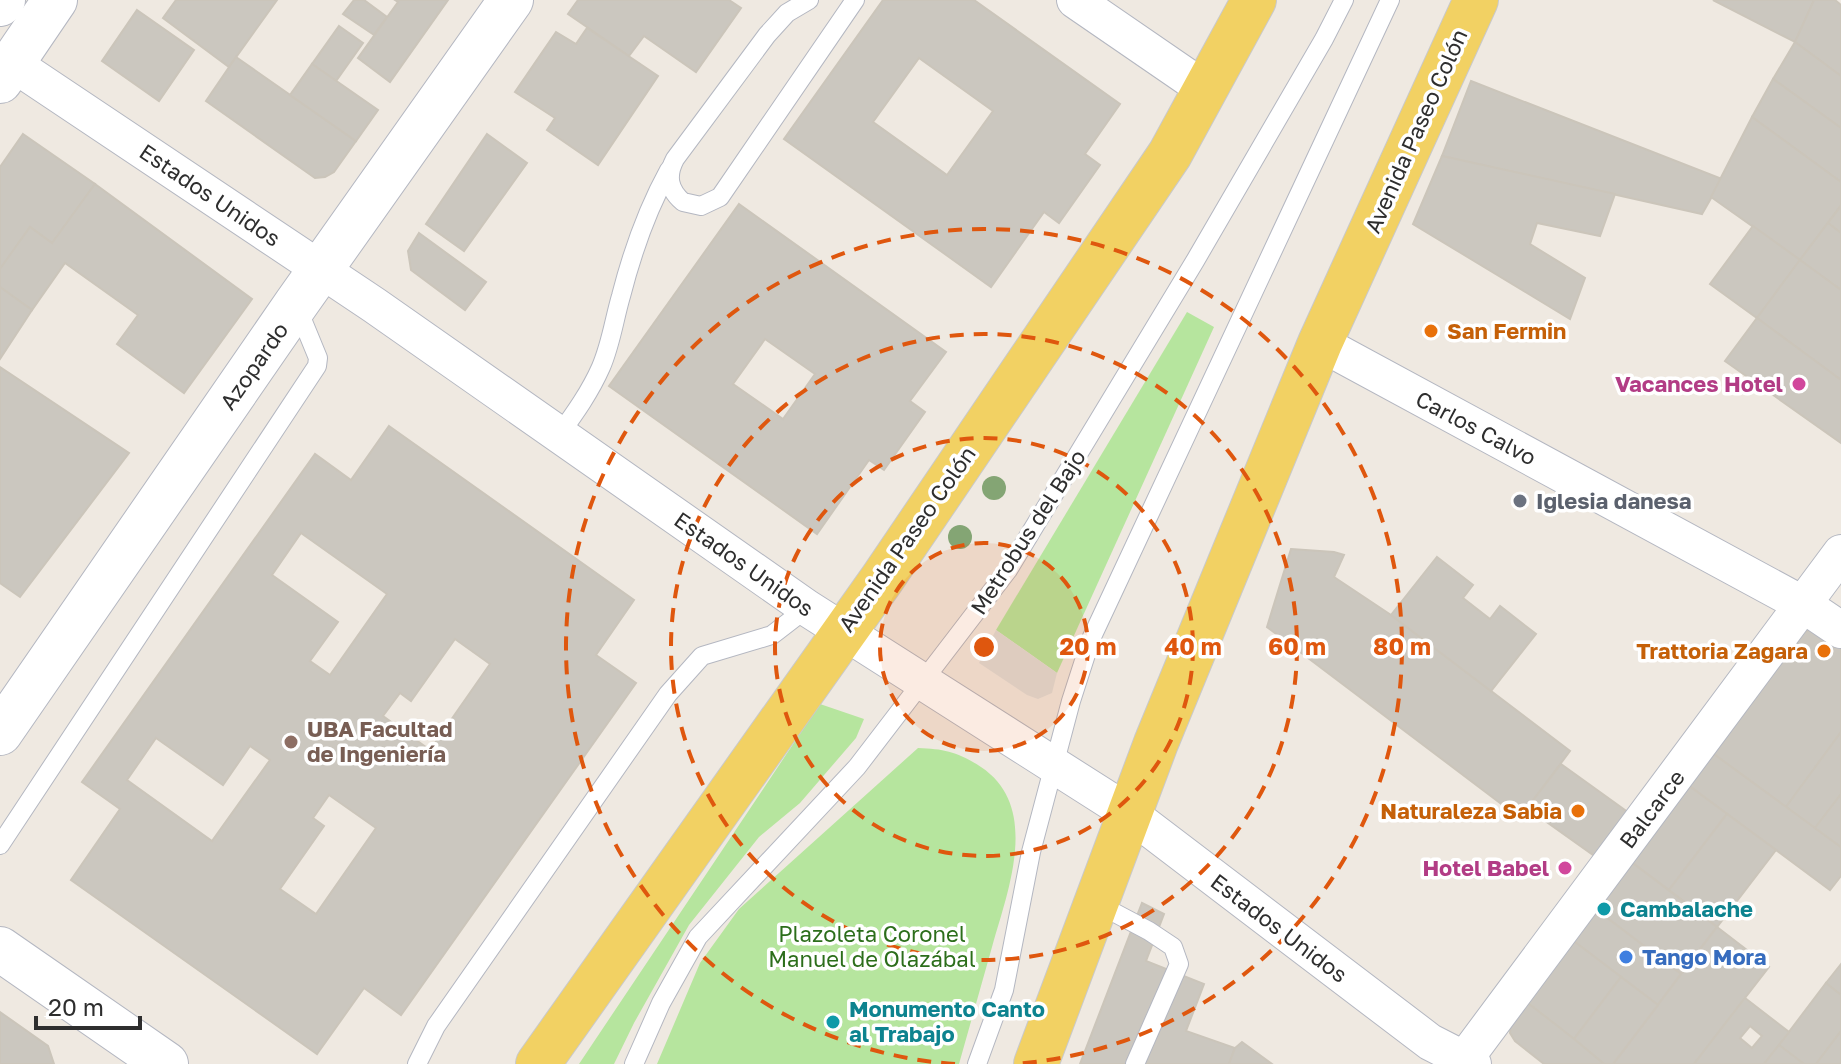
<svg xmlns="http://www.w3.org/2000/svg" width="1841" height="1064" font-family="'Golos Text',sans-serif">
  <rect width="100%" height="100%" fill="#efe9e1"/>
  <g fill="#b6e59e">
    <path d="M1187,312L1214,327L1057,673L996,630Z"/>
    <path d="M820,704L864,719L856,738L800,803L759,837L689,925L634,1023L614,1064H579Z"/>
    <path d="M918,748C945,749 958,752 981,767C1041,807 1008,890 992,947C981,986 970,1025 959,1064H657L700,963L739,909Z"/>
  </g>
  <path fill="#dfdcd8" d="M996,630L1057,673L1052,693L1038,699L1027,695L979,663Z"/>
  <g fill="#cbc7bf" stroke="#cbc5ba" stroke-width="2" fill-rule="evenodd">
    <path d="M176,0H277L229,67L163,18Z"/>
    <path d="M354,0H364L387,17L374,35L343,14Z"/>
    <path d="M395,0H448L390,82L358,58L398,2Z"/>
    <path d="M578,0H729L741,8L696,72L644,36L629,56L568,14Z"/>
    <path d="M883,0H974L1120,104L1085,154L1100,165L1059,223L1044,212L991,287L784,139ZM919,58L993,111L947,175L873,122Z"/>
    <path d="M1713,0H1814L1795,42Z"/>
    <path d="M1814,0H1835L1841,5V76L1795,42Z"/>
    <path d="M137,10L194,50L159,101L102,61Z"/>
    <path d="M339,26L363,43L336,81L312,64Z"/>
    <path d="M587,28L658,76L598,165L547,130L555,118L515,92L556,32L576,44Z"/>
    <path d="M1795,42L1841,76V128L1773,79Z"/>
    <path d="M236,57L356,141L334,172L325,177L315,178L206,101Z"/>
    <path d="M312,64L378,110L356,141L290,95Z"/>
    <path d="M1773,79L1841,128V182L1752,117Z"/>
    <path d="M1471,81L1722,179L1702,214L1442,156Z"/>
    <path d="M1752,117L1841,182V205L1800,260L1711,197Z"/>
    <path d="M23,134L95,184L52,243L30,227L0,269V167Z"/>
    <path d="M487,134L527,163L464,251L426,224Z"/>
    <path d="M1442,156L1615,194L1600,236L1537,223L1530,244L1585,278L1570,319L1413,224Z"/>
    <path d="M95,184L252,299L184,393L117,344L138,315L65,263L32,310L0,287V269L30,227L52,243Z"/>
    <path d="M739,204L946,352L910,401L925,412L884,470L869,460L817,534L609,386ZM765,339L815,374L783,419L733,384Z"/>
    <path d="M1841,206V233L1828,223Z"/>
    <path d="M1828,223L1841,233V290L1800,260Z"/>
    <path d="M1753,226L1800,260L1757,318L1710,284Z"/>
    <path d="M419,233L486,282L465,310L411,270L408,251Z"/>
    <path d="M1800,260L1841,290V380L1757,318Z"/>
    <path d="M0,287L32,310L0,359Z"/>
    <path d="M1757,318L1841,380V443L1725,361Z"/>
    <path d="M0,367L129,453L20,597L0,583Z"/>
    <path d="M389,426L634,600L596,655L636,683L401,1015L364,988L317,1054L71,880L120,809L82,782L315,454L351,480ZM301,533L387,594L330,675L310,661L338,622L272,575ZM455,639L490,664L430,750L383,716L400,693L411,701ZM156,738L223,785L250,746L270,760L212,841L127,780ZM329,795L376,828L316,914L280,889L324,826L313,818Z"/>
    <path d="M1291,549L1334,552L1344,555L1334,577L1391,615L1570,751L1520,818L1267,627Z"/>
    <path d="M1437,557L1473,585L1463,598L1490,619L1500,606L1536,634L1491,691L1391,615Z"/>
    <path d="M1809,630L1841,648V732L1786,807L1711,752L1800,635Z"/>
    <path d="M1841,732V794L1815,828L1786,807Z"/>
    <path d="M1711,752L1841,847V876L1830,890L1688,785Z"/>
    <path d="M1561,764L1629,813L1596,857L1527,808Z"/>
    <path d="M1688,785L1727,814L1669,890L1630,861Z"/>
    <path d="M1841,794V847L1815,828Z"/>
    <path d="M1727,814L1776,850L1717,927L1669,890Z"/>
    <path d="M1630,861L1717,927L1681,974L1594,908Z"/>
    <path d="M1142,903L1164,914L1146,961L1204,984L1186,1031L1235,1048L1229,1064H1080Z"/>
    <path d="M1594,908L1681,974L1658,1005L1571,939Z"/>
    <path d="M1717,927L1769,967L1745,998L1694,1064H1613Z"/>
    <path d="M1571,939L1621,977L1574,1039L1524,1000Z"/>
    <path d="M1841,964V995L1826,983Z"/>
    <path d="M1621,977L1658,1005L1613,1064H1604L1574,1039Z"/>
    <path d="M1826,983L1841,995V1031L1816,1064H1804L1779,1045Z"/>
    <path d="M1745,998L1789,1032L1764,1064H1694ZM1750,1026L1762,1036L1752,1048L1740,1038Z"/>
    <path d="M1524,1000L1574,1039L1604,1064H1544L1515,1041L1510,1033L1511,1023Z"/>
    <path d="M0,1012L48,1046L54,1064H0Z"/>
    <path d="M1841,1031V1064H1816Z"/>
    <path d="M1242,1042L1272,1064H1229L1235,1048Z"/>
    <path d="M1779,1045L1804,1064H1764Z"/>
  </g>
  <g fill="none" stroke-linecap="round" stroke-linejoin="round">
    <g stroke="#b4b7c1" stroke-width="20">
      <g id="lane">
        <path d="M809,0L787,13L767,35L675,159C666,176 669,190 683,202L701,206L720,197L855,0"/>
        <path d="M559,435C575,413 590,392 601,367C611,344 614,320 621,296C632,253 648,208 669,170"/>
        <path d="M0,845L317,366L318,358L297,307"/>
        <path d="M1098,904L1149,931L1173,947L1179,964L1135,1064"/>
        <path d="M417,1064L436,1026L668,694L702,656L772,635L807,608"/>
        <path d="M634,1064L661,1003L698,937L857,767L1008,570L1195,261L1324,39L1344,0"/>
        <path d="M977,1064L1004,990L1031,852L1071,701L1091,639L1390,0"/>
      </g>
    </g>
    <g stroke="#b4b7c1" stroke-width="38">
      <g id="street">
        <path d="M1075,0L1206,90"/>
        <path d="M12,63L374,305L807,608L1129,813L1430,1042L1473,1064"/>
        <path d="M1320,343L1804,605L1841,630"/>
        <path d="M1461,1064L1841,553"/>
      </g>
    </g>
    <g stroke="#b4b7c1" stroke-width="46">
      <g id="secondary">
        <path d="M0,4L3,0"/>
        <path d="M0,81L55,0"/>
        <path d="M0,733L296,304L511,0"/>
        <path d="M0,949L166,1064"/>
      </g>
    </g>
    <g stroke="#c9c9c9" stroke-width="46">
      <g id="primary">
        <path d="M538,1064L882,579L1170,154L1254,0"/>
        <path d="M1036,1064L1156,743L1320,343L1476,0"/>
      </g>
    </g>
    <use href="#lane" stroke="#fff" stroke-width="18"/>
    <use href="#street" stroke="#fff" stroke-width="36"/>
    <use href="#secondary" stroke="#fff" stroke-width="44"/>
    <use href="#primary" stroke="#f2d163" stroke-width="44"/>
  </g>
  <g fill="#84a574">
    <circle cx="994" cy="488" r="12"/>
    <circle cx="960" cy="537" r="12"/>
  </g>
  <circle cx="984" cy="647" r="104" fill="#df570e" fill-opacity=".12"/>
  <g fill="none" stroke="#df570e" stroke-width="4" stroke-dasharray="14 10">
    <circle cx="984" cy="647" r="104"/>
    <circle cx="984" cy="647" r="209"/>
    <circle cx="984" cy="647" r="313"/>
    <path d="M955 1064A418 418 0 1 1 1013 1064"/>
  </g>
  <g fill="#e8710a" stroke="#fff" stroke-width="3">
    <circle cx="1431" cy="331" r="8"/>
    <circle cx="1824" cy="651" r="8"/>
    <circle cx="1578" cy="811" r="8"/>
  </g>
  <g fill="#d1479c" stroke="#fff" stroke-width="3">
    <circle cx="1799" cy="384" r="8"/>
    <circle cx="1565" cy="868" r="8"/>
  </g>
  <circle fill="#6b7280" stroke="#fff" stroke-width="3" cx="1520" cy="501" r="8"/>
  <circle fill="#8d6e63" stroke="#fff" stroke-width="3" cx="291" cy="742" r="8"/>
  <g fill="#0f9aa8" stroke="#fff" stroke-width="3">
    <circle cx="1604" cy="909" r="8"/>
    <circle cx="833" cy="1022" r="8"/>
  </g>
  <circle fill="#3f7fe0" stroke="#fff" stroke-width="3" cx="1626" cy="957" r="8"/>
  <g text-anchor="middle" stroke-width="7" stroke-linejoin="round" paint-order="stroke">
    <g font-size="22" fill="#2e2e2e" stroke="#fff">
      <text transform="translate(1416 131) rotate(-66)" y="8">Avenida Paseo Colón</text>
      <text transform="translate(210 195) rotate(34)" y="8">Estados Unidos</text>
      <text transform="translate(254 366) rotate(-55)" y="8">Azopardo</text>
      <text transform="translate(1476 428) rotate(28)" y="8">Carlos Calvo</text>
      <text transform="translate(1028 532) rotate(-57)" y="8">Metrobus del Bajo</text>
      <text transform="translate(907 539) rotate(-55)" y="8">Avenida Paseo Colón</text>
      <text transform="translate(744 564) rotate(35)" y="8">Estados Unidos</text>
      <text transform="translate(1652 809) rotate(-53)" y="8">Balcarce</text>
      <text transform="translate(1279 928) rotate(37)" y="8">Estados Unidos</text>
    </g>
    <g font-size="22" font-weight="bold" fill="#c56008" stroke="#fff" text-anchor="end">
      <text x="1447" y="339" text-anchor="start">San Fermin</text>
      <text x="1808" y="659">Trattoria Zagara</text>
      <text x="1562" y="819">Naturaleza Sabia</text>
    </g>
    <g font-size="22" font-weight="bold" fill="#b23c85" stroke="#fff" text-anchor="end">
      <text x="1783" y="392">Vacances Hotel</text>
      <text x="1549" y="876">Hotel Babel</text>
    </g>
    <g font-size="22" font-weight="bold" fill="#5b616d" stroke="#fff" text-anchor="start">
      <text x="1536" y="509">Iglesia danesa</text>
    </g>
    <g font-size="22" font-weight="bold" fill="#785e54" stroke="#fff" text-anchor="start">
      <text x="307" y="737">UBA Facultad<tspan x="307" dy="25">de Ingeniería</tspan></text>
    </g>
    <g font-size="22" font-weight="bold" fill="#0d838f" stroke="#fff" text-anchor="start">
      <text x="1620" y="917">Cambalache</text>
      <text x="849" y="1017">Monumento Canto<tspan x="849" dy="25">al Trabajo</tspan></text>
    </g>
    <g font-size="22" fill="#2c6e1b" stroke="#fff">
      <text x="872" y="942">Plazoleta Coronel<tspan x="872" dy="25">Manuel de Olazábal</tspan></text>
    </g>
    <g font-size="22" font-weight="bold" fill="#366cbe" stroke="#fff" text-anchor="start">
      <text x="1642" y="965">Tango Mora</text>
    </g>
  </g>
  <circle cx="984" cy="647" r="12" fill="#df570e" stroke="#fff" stroke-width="4"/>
  <g font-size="24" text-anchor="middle" font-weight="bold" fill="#df570e" stroke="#fff" stroke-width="7" stroke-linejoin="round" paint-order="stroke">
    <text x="1088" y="655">20 m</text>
    <text x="1193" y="655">40 m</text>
    <text x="1297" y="655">60 m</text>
    <text x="1402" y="655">80 m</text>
  </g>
  <path d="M36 1016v12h104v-12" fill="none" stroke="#2e2e2e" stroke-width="4"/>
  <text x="48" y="1016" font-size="24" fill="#2e2e2e" stroke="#ffffff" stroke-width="6" paint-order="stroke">20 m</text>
</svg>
